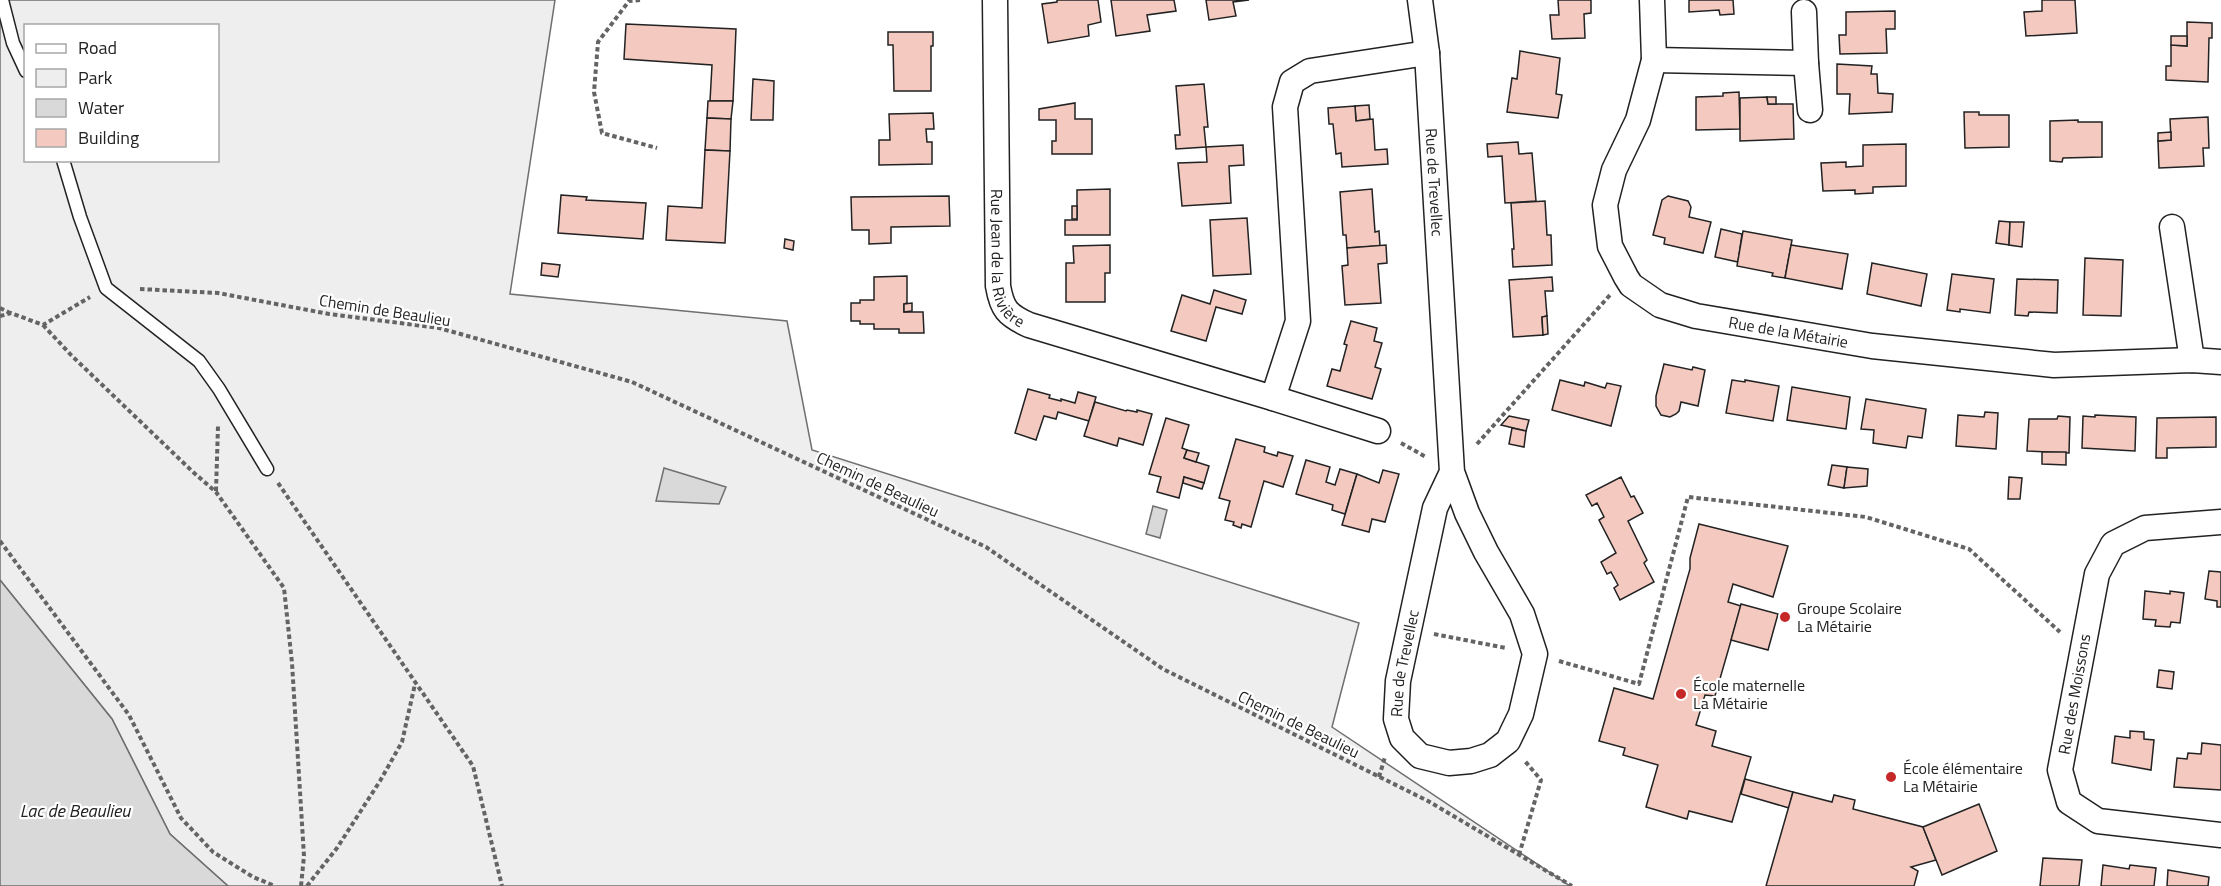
<svg xmlns="http://www.w3.org/2000/svg" width="2221" height="886" font-family="'Titillium Web',sans-serif">
  <rect width="100%" height="100%" fill="#fff"/>
  <path fill="#eee" stroke="#6f6f6f" stroke-width="1.5" fill-rule="evenodd" d="M0,0H555L510,294L787,321L812,450L1359,623L1332,727L1570,886H228L170,834L112,719L0,580ZM26,26H218V160H26Z"/>
  <g fill="#d9d9d9" stroke="#6f6f6f" stroke-width="1.5">
    <path d="M664,468L726,487L719,504L656,501Z"/>
    <path d="M1153,506L1167,510L1160,538L1146,534Z"/>
    <path d="M0,580L112,719L170,834L228,886H0Z"/>
  </g>
  <g fill="#f3c9c0" stroke="#222" stroke-width="1.5">
    <path d="M1057,0H1098L1101,22L1088,25L1089,36L1048,43L1042,4L1057,2Z"/>
    <path d="M1111,0H1174L1176,11L1147,15L1150,31L1116,36Z"/>
    <path d="M1206,0H1249L1233,2L1236,16L1209,20Z"/>
    <path d="M1558,0H1591V13L1584,14L1585,38L1552,39L1550,15H1559Z"/>
    <path d="M1689,0H1733L1734,14L1720,15L1719,10L1689,12Z"/>
    <path d="M2042,0H2075L2077,33L2026,36L2024,12L2042,11Z"/>
    <path d="M1895,11V29H1886L1887,53L1840,54L1839,35H1846V12Z"/>
    <path d="M2187,22L2212,23V38H2209L2208,82L2166,80V66H2171V45L2187,46Z"/>
    <path d="M626,24L736,29L733,101H710L712,65L624,59Z"/>
    <path d="M888,32H933V46H931V91H894L893,45H888Z"/>
    <path d="M2171,36H2187V46L2171,45Z"/>
    <path d="M1520,51L1560,58L1556,94L1562,95L1558,118L1507,112L1512,78L1517,79Z"/>
    <path d="M1837,64L1872,66L1871,74H1877L1878,93L1893,94L1892,112L1849,114L1850,94H1837Z"/>
    <path d="M753,79L774,81L773,120H751Z"/>
    <path d="M1204,84L1208,127H1204L1206,147L1176,149L1175,135H1180L1176,86Z"/>
    <path d="M1739,92L1740,129L1696,130V97L1723,96V93Z"/>
    <path d="M1767,97L1768,104H1793L1794,139L1740,141V98Z"/>
    <path d="M1767,97H1776V104H1768Z"/>
    <path d="M708,101H733L731,119L707,118Z"/>
    <path d="M1075,103V119H1092V154H1052V141H1056V120H1039V109Z"/>
    <path d="M1369,105L1370,119L1356,121L1355,106Z"/>
    <path d="M1355,106L1356,121L1373,119L1375,150L1387,149L1388,164L1342,167L1341,153L1336,154L1333,124H1329L1328,108Z"/>
    <path d="M1964,112H1979V115H2009V147L1965,148Z"/>
    <path d="M933,113L934,129H926L927,142H932V164L879,165V140H890L889,114Z"/>
    <path d="M2208,117L2209,148H2203L2204,166L2159,168L2158,141L2171,140L2170,119Z"/>
    <path d="M707,118L731,119L730,151L705,150Z"/>
    <path d="M2078,120V122H2102V157L2063,158L2062,162L2050,161V121Z"/>
    <path d="M2171,132V140L2158,141V133Z"/>
    <path d="M1518,142L1519,154L1532,153L1536,201L1505,203L1502,156L1488,157L1487,144Z"/>
    <path d="M1906,144V186L1873,187V193L1855,194V190L1823,191L1821,163L1846,162V167L1863,166V145Z"/>
    <path d="M1243,145L1244,165L1229,166L1231,203L1182,206L1178,163L1207,162L1206,147Z"/>
    <path d="M705,150L730,151L725,243L666,240L668,206L702,208Z"/>
    <path d="M1110,189V235H1065V220H1077V190Z"/>
    <path d="M1372,189L1375,232L1379,231L1380,246L1347,248L1346,235H1343L1340,192Z"/>
    <path d="M561,195L587,197L586,200L646,203L643,239L558,233Z"/>
    <path d="M949,196L950,226L891,227V243L869,244V230H852L851,197Z"/>
    <path d="M1668,196L1688,201L1691,207L1689,217L1711,222L1703,253L1664,244L1665,238L1653,235L1662,200Z"/>
    <path d="M1545,201L1547,235H1551L1552,265L1513,267L1512,249H1514L1511,203Z"/>
    <rect x="1072" y="206" width="5" height="13"/>
    <path d="M1247,218L1251,274L1213,276L1210,220Z"/>
    <path d="M1999,221L2010,222L2009,245L1996,243Z"/>
    <path d="M2010,222H2024L2022,247L2009,245Z"/>
    <path d="M1721,229L1742,234L1738,262L1715,257Z"/>
    <path d="M1743,231L1792,240L1785,278L1772,276L1773,273L1737,266Z"/>
    <path d="M785,239L794,241L793,250L784,248Z"/>
    <path d="M1110,245V273H1105V302H1066V263H1074L1073,246Z"/>
    <path d="M1386,245L1387,263L1378,264L1381,303L1345,305L1342,266L1348,265L1347,248Z"/>
    <path d="M1791,245L1848,254L1842,289L1785,278Z"/>
    <path d="M2085,258L2123,260L2121,316L2083,315Z"/>
    <path d="M542,263L560,265L558,277L541,275Z"/>
    <path d="M1872,263L1927,274L1921,306L1867,294Z"/>
    <path d="M1952,274L1994,279L1990,313L1960,309V312L1947,310Z"/>
    <path d="M907,276V303L904,304V312H923L924,333H899V329H874V324H860V321H851V303H860V300H874V277Z"/>
    <path d="M1552,277L1553,291H1545L1547,316L1542,317L1543,335L1513,337L1509,280Z"/>
    <path d="M2017,279L2058,280L2057,313L2029,312L2028,316L2015,315Z"/>
    <path d="M1214,290L1246,300L1242,314L1216,307L1206,341L1171,331L1182,295L1210,304Z"/>
    <path d="M912,303V311L904,312V304Z"/>
    <path d="M1547,316L1548,334L1543,335L1542,317Z"/>
    <path d="M1351,321L1377,328L1374,341L1382,343L1375,367L1381,369L1372,399L1327,386L1332,369L1340,371L1347,345L1344,344Z"/>
    <path d="M1664,364L1692,370L1693,367L1705,370L1698,406L1681,402L1679,411L1676,414L1670,417L1661,415L1656,406V396Z"/>
    <path d="M1560,380L1584,386L1585,382L1605,388L1607,383L1621,386L1611,426L1552,410Z"/>
    <path d="M1732,380L1745,382V380L1779,386L1773,421L1726,413Z"/>
    <path d="M1792,387L1850,397L1846,429L1787,420Z"/>
    <path d="M1028,389L1050,395L1049,398L1061,401V399L1075,403L1078,392L1096,397L1089,421L1058,412L1056,419L1044,416L1036,440L1015,433Z"/>
    <path d="M1866,399L1926,409L1922,438L1908,436L1906,448L1873,443L1874,430L1861,429Z"/>
    <path d="M1095,402L1126,411L1127,410L1137,412V410L1152,414L1143,445L1119,438L1117,446L1084,436Z"/>
    <path d="M1985,412L1998,413L1996,449L1956,446L1958,415L1984,417Z"/>
    <path d="M2095,415L2136,417L2135,451L2082,448L2083,416L2095,417Z"/>
    <path d="M1509,416L1529,420L1526,431L1501,425Z"/>
    <path d="M2058,416L2070,417L2069,453L2027,451L2029,419H2057Z"/>
    <path d="M2216,417V447L2167,448V458H2156L2157,418Z"/>
    <path d="M1166,418L1189,425L1182,448L1187,450L1184,458L1209,466L1204,483L1184,477L1179,498L1157,492L1161,477L1149,474Z"/>
    <path d="M1512,428L1526,431L1524,447L1509,444Z"/>
    <path d="M1236,439L1265,447L1264,452L1277,456L1278,452L1293,456L1283,487L1264,481L1251,527L1242,524L1241,528L1233,525L1234,522L1225,520L1230,501L1219,498Z"/>
    <path d="M1187,450L1199,453L1196,462L1184,458Z"/>
    <path d="M2042,452H2066V465L2042,464Z"/>
    <path d="M1306,460L1330,467L1326,482L1335,485L1340,469L1357,474L1345,514L1332,510L1333,505L1296,494Z"/>
    <path d="M1832,465L1847,467L1844,488L1828,485Z"/>
    <path d="M1847,467L1868,469L1867,486L1844,488Z"/>
    <path d="M1383,470L1399,474L1385,522L1372,519L1369,532L1342,525L1357,474L1379,483Z"/>
    <path d="M1184,477L1204,483L1202,489L1183,483Z"/>
    <path d="M1621,477L1631,497L1634,496L1643,513L1628,521L1647,560L1644,563L1654,582L1620,600L1614,588L1618,585L1611,572L1607,574L1601,562L1616,553L1599,520L1604,517L1597,503L1592,506L1586,495Z"/>
    <path d="M2009,477L2022,478L2020,499H2008Z"/>
    <path d="M1699,524L1788,546L1773,597L1733,584L1728,602L1741,606L1715,696L1705,695L1696,725L1716,731L1712,746L1751,757L1732,822L1689,811L1687,819L1646,807L1658,765L1623,755L1625,748L1599,741L1614,688L1653,699L1690,569V558Z"/>
    <path d="M2209,571L2221,572V607H2217V601L2205,599Z"/>
    <path d="M2145,591L2170,594V591L2184,593L2180,623L2171,622L2170,627L2155,626L2156,620L2143,619Z"/>
    <path d="M1741,604L1778,614L1768,650L1731,640Z"/>
    <path d="M2159,670L2174,672L2172,689L2157,687Z"/>
    <path d="M2130,731L2144,732V739L2154,740L2151,770L2112,763L2115,736L2130,738Z"/>
    <path d="M2202,743L2221,745V790L2174,787L2177,758L2187,759L2188,753L2201,754Z"/>
    <path d="M1745,779L1793,792L1789,808L1741,794Z"/>
    <path d="M1793,792L1832,802L1834,795L1855,800L1853,809L1923,827L1936,860L1911,867L1918,871L1914,886H1766Z"/>
    <path d="M1979,804L1997,851L1942,875L1923,827Z"/>
    <path d="M2043,858L2082,860L2079,886H2040Z"/>
    <path d="M2103,865L2129,869L2130,865L2156,868L2154,886H2101Z"/>
    <path d="M2168,870L2209,877L2208,886H2167Z"/>
  </g>
  <g fill="none" stroke-linecap="round" stroke-linejoin="round">
    <g stroke="#222" stroke-width="15">
      <g id="lane">
        <path d="M2,0L13,43L26,71"/>
        <path d="M63,160L80,217L106,288L199,361L219,389L267,469"/>
      </g>
    </g>
    <g stroke="#222" stroke-width="27">
      <g id="street">
        <path id="s1" d="M995,0L998,286C1002,309 1007,315 1029,325L1273,398L1298,321L1285,107L1292,82L1310,71L1427,53"/>
        <path id="s2" d="M1420,0L1427,53L1452,472L1467,513L1486,552L1522,614L1535,654L1521,714L1508,741L1490,755L1471,761L1449,763L1420,756L1402,738L1396,719L1398,681L1435,508L1452,472"/>
        <path id="s3" d="M1652,0L1654,60L1638,120L1614,170L1605,205L1610,246L1626,277L1631,285L1660,305L1696,316L1872,346L2054,365L2192,360L2221,362"/>
        <path d="M1804,12L1806,63L1810,110"/>
        <path d="M1654,60L1806,63"/>
        <path d="M2172,227L2192,360"/>
        <path d="M1273,398L1378,431"/>
        <path d="M2221,522L2145,528L2113,544L2097,574L2060,770L2069,802L2098,821L2221,835"/>
      </g>
    </g>
    <g stroke="#646464" stroke-width="4" stroke-dasharray="4.5 3" stroke-linecap="butt">
      <path d="M640,0L629,1L598,42L594,92L602,133L657,148"/>
      <path d="M140,289L218,293L329,314L439,328L632,382L986,547L1163,669L1428,801L1572,886"/>
      <path d="M0,308L10,313"/>
      <path d="M0,316L11,313L43,325L90,297"/>
      <path d="M43,325L71,355L193,472L216,492L284,588L292,663L304,856L301,886"/>
      <path d="M1401,443L1426,457"/>
      <path d="M1477,444L1610,295"/>
      <path d="M278,483L473,766L502,886"/>
      <path d="M216,491L218,426"/>
      <path d="M0,541L129,715L181,818L213,852L253,877L275,886"/>
      <path d="M1434,634L1506,648"/>
      <path d="M1559,661L1639,684L1688,497L1866,517L1969,549L2060,632"/>
      <path d="M1379,777L1385,757"/>
      <path d="M1519,855L1541,780L1524,760"/>
      <path d="M307,886L337,848L380,781L402,742L415,684"/>
    </g>
    <use href="#lane" stroke="#fff" stroke-width="12"/>
    <use href="#street" stroke="#fff" stroke-width="24"/>
  </g>
  <g fill="#c62828" stroke="#fff" stroke-width="2">
    <circle cx="1785" cy="617" r="6"/>
    <circle cx="1681" cy="694" r="6"/>
    <circle cx="1891" cy="777" r="6"/>
  </g>
  <g text-anchor="middle" stroke-width="4.5" stroke-linejoin="round" paint-order="stroke">
    <g font-size="16" fill="#222" stroke="#fff">
      <text dy="6" stroke="none"><textPath href="#s2" startOffset="183">Rue de Trevellec</textPath></text>
      <text dy="6" stroke="none"><textPath href="#s1" startOffset="261">Rue Jean de la Rivière</textPath></text>
      <text transform="translate(385 310) rotate(9)" y="6">Chemin de Beaulieu</text>
      <text dy="6" stroke="none"><textPath href="#s3" startOffset="466">Rue de la Métairie</textPath></text>
      <text transform="translate(878 484) rotate(25)" y="6">Chemin de Beaulieu</text>
      <text dy="6" stroke="none"><textPath href="#s2" startOffset="962">Rue de Trevellec</textPath></text>
      <text transform="translate(2074 694) rotate(-80)" y="6">Rue des Moissons</text>
      <text transform="translate(1299 724) rotate(26)" y="6">Chemin de Beaulieu</text>
    </g>
    <g font-size="16" fill="#222" stroke="#fff" text-anchor="start">
      <text x="1797" y="614">Groupe Scolaire<tspan x="1797" dy="18">La Métairie</tspan></text>
      <text x="1693" y="691">École maternelle<tspan x="1693" dy="18">La Métairie</tspan></text>
      <text x="1903" y="774">École élémentaire<tspan x="1903" dy="18">La Métairie</tspan></text>
    </g>
    <g font-size="18" font-style="italic" fill="#222" stroke="#fff">
      <text x="75" y="817">Lac de Beaulieu</text>
    </g>
  </g>
  <rect x="24" y="24" width="195" height="138" fill="#ffffff" stroke="#a7a7a7" stroke-width="1.5"/>
  <rect x="36" y="44" width="30" height="9" fill="#ffffff" stroke="#a7a7a7" stroke-width="1.5"/>
  <text x="78" y="54" font-size="18" fill="#222222">Road</text>
  <rect x="36" y="69" width="30" height="18" fill="#eeeeee" stroke="#a7a7a7" stroke-width="1.5"/>
  <text x="78" y="84" font-size="18" fill="#222222">Park</text>
  <rect x="36" y="99" width="30" height="18" fill="#d9d9d9" stroke="#a7a7a7" stroke-width="1.5"/>
  <text x="78" y="114" font-size="18" fill="#222222">Water</text>
  <rect x="36" y="129" width="30" height="18" fill="#f3c9c0" stroke="#a7a7a7" stroke-width="1.5"/>
  <text x="78" y="144" font-size="18" fill="#222222">Building</text>
</svg>
